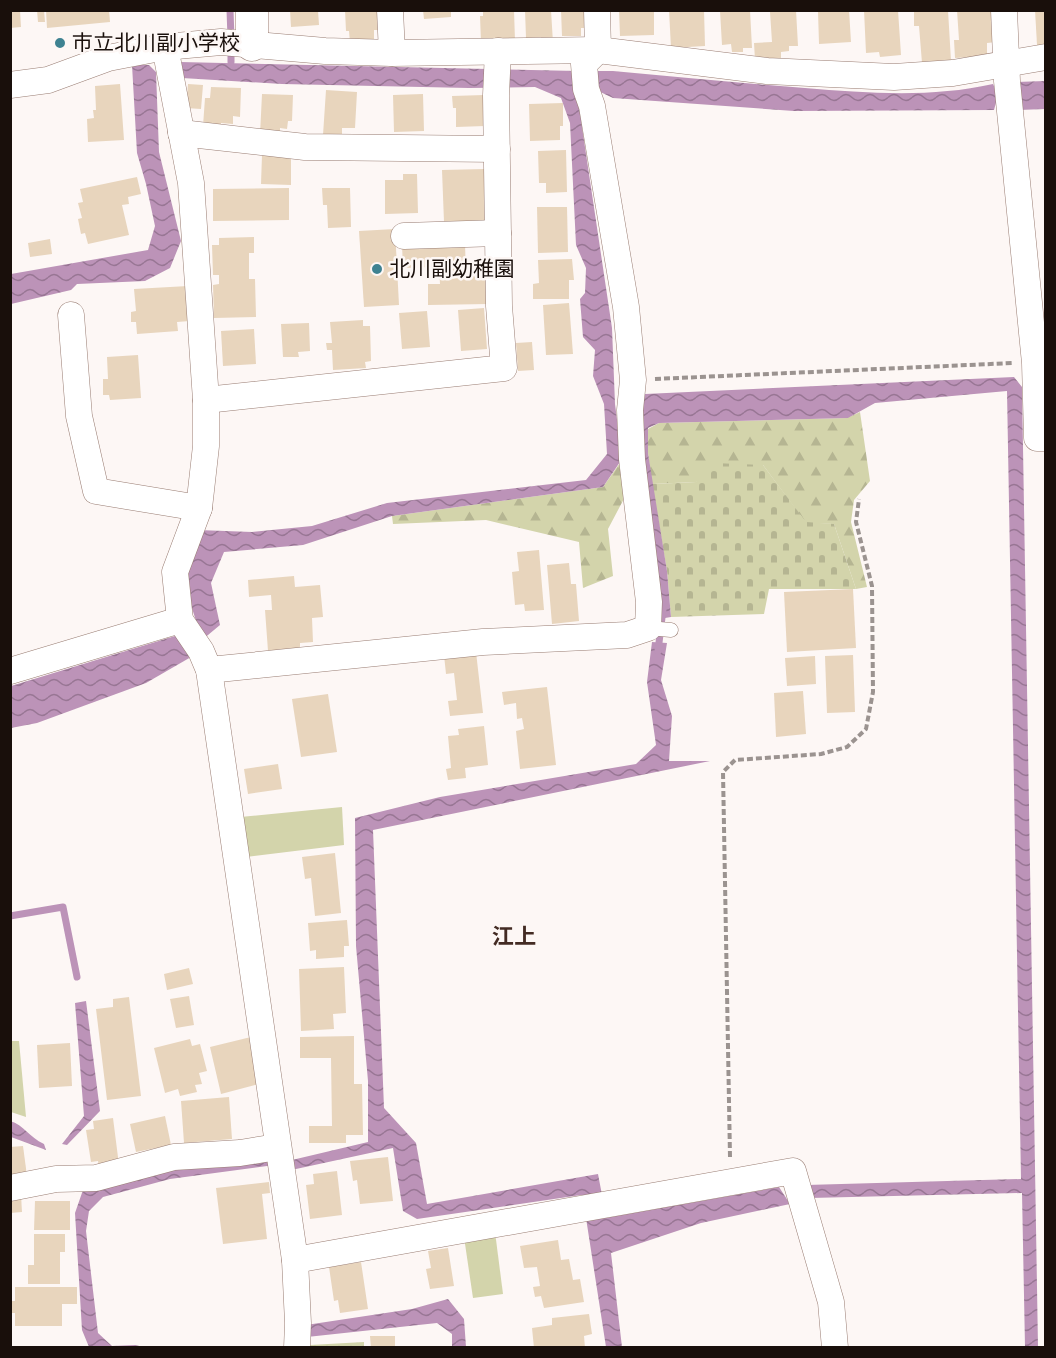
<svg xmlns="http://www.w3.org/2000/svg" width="1056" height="1358" font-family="Bitter,'Noto Sans JP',serif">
  <defs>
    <pattern id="grass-dots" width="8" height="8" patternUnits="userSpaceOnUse" patternTransform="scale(1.5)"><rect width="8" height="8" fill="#d3d4ab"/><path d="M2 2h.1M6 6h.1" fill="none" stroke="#b5b592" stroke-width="1.8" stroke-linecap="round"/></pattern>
    <pattern id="forest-firs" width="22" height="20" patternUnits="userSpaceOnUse" patternTransform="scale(1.5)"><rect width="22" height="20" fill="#d3d4ab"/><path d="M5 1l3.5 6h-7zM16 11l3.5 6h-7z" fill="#b5b592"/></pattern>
    <pattern id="cemetery-stones" width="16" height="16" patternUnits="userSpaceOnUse" patternTransform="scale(1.5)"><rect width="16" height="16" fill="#d3d4ab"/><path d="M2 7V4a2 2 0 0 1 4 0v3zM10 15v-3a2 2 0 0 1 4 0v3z" fill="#b5b592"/></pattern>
    <pattern id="water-waves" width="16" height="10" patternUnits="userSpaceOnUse" patternTransform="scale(1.5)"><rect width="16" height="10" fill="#bc93b8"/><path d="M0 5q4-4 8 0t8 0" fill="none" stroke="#987694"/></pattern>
  </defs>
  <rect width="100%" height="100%" fill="#fdf7f5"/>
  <path fill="url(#grass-dots)" d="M364,1342V1348L310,1347V1345Z"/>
  <g fill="url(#forest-firs)">
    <path d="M860,412L870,481L854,500L851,522L867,587L856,589L834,524L806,523L763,465L696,482L652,484L648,453V429L659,423L847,418Z"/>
    <path d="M622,460L627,493L608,529L613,576L583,588L579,542L486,520L393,524L392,516L603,487Z"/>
  </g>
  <path fill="url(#cemetery-stones)" d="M713,463L763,465L806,522L834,524L856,589H769L764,614L671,617L667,571L652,484L696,482Z"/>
  <g fill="#d3d4ab">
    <path d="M342,807L344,845L246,857L240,817Z"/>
    <path d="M11,1041H19L26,1117L11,1112Z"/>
    <path d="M495,1232L503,1294L473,1298L464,1237Z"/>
  </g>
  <g fill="url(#water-waves)">
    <path d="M180,62L577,71L582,127L612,328L615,404L622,459L603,487L392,516L303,545L224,552L211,583L220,625L202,640L191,605L186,573L198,530L252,532L312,526L387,503L586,480L607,454L604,404L593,376L595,350L583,337L580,299L585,293L586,268L576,245L570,123L561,98L535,87L469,88L282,84L182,78Z"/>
    <path d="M132,65H149L156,72L159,152L181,241L170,268L145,281L77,284L71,290L11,304V274L148,250L155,226L146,184L137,153Z"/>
    <path d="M592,71H613C677,77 741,83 805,88C867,93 931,98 993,84L998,95L994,110L794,111L613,98L594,89Z"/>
    <path d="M1045,81V109L1019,110L1016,82Z"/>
    <path d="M1014,377L1022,387L1038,1347H1025L1022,1193L810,1198L806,1185L1021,1179L1007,391L875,403L848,418L659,423L648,428V453L667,571L671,617L659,619L639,409L645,394Z"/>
    <path d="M175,636L187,645L191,657L146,683L37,723L11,728V686Z"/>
    <path d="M652,642L667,643L661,680L672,716L669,761H710L373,830L384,1108L416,1143L427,1204L598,1174L602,1195H581L417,1219L403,1211L393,1148L296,1169L267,1166L170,1179L103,1197L89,1211L86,1231L98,1333L112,1346L135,1345L148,1348L89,1347L82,1330L75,1213L83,1190L169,1167L292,1160L368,1142V1081L356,946L355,818L440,797L636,764L656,745L647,682Z"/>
    <path d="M86,1001L100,1111L67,1145L62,1144L84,1116L75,1003Z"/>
    <path d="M10,1121C24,1125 29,1137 44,1144L46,1150L11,1137Z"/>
    <path d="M779,1187L790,1204L701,1223L611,1253L622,1347H606L586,1218H605Z"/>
    <path d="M448,1299L464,1319L466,1347H452V1334L437,1323L307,1337L306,1325L412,1309Z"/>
  </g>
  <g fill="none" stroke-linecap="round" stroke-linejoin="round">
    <g stroke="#bc93b8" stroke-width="7">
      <path d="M230,10L231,38"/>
      <path d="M231,49V62"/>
      <path d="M658,651L663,609"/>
      <path d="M10,916L63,907L77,977"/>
    </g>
  </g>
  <g fill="#e8d5bd">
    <path d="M10,10H20L21,27L10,28Z"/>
    <path d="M37,10H44L45,22H38Z"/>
    <path d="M46,10H109L110,22L47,28Z"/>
    <path d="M290,10H318L319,25L291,27Z"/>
    <path d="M345,10H377L379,30H374V42L350,43L349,31H346Z"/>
    <path d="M423,10H451V17L424,19Z"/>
    <path d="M483,10H514L515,41L481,42L480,16H483Z"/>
    <path d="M525,10H551L553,43H541V37L526,38Z"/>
    <path d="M561,10H585V28H581V36H562Z"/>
    <path d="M619,10H654V35L620,36Z"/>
    <path d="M669,10H704L705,46L671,48Z"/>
    <path d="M750,10L752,48H743V52H732L731,44L722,45L720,11Z"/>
    <path d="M796,10L798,46H789V51L781,52V58L755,60L754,43L772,42L770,12Z"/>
    <path d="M849,10L851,42L819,44L818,11Z"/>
    <path d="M864,10H898L901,55L880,57L879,52L866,53Z"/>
    <path d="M914,10H948L951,61L922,63L919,26H914Z"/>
    <path d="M957,10H995L997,42L987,43V56L955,58L954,40H959Z"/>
    <path d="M1035,10H1046V45H1037Z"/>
    <path d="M120,84L124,140L88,142L87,119L94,118L93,110H96L95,86Z"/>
    <path d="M188,84L203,85L201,109L186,108Z"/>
    <path d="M211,87L241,88L240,117L233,116V124L221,123V127L203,126L205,98H210Z"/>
    <path d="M326,90L357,92L355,128H342V136L323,135Z"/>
    <path d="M262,94L293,95L292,121H288L287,129L280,128V136L260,135Z"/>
    <path d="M423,94L424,131L394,132L393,95Z"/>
    <path d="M484,95L485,126L456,127V108H453L452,96Z"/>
    <path d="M563,103V126H560V140L530,141L529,104Z"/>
    <path d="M566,150L567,192L546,193V183H539L538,151Z"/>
    <path d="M262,155L291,156V185L261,184Z"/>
    <path d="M484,169L485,221L444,222L442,170Z"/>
    <path d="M403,174H417L418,213L385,214V180H403Z"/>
    <path d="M137,177L141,194L128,197L129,204L122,205L129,235L88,244L85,233L81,234L78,219L82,218L78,203L83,202L80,189Z"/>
    <path d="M289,188V220L213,221V189Z"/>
    <path d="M322,188H350L351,227L328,228L327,205H323Z"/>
    <path d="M537,207H567L568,252L538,253Z"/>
    <path d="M395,229L399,305L364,307L359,231Z"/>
    <path d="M254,237V253H249V279H255L256,317L214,318L213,285L219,284V275H213L212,245H219V238Z"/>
    <path d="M50,239L52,254L30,257L28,243Z"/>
    <path d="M465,244L466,275L488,274V304L428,305V284H440L439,267L403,268L402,245Z"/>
    <path d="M572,259L574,280H569V299H533V284L539,283L538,260Z"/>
    <path d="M188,286L190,321L177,322L178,331L137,334L136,322H131V312L136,311L134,289Z"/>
    <path d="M569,303L573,354L546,355L543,305Z"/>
    <path d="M484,308L487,349L461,351L458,310Z"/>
    <path d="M427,311L430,347L402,349L399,313Z"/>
    <path d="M363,320V326H370L371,361L365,362L366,368L333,370L332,350H327L326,343H332L330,322Z"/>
    <path d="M309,323L310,351L298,352L299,357H283L281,324Z"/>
    <path d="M254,329L256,364L223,366L221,331Z"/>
    <path d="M532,342L534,370L518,371L516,343Z"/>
    <path d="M138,355L141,398L110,400L109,395H103V379H108L107,357Z"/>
    <path d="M539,550L544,610L525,611L524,604L515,605L512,572L519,571L517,552Z"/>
    <path d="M569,563L571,584H576L579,621L552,624L547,565Z"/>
    <path d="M294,576L295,587L320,585L323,617L312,618L313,642L300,643V649L268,651L265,610H272L271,595L249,597L248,580Z"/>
    <path d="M853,589L856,648L787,652L784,592Z"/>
    <path d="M476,652L483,713L450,716L448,701L457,700L454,673L446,674L444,655Z"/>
    <path d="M853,655L855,712L827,713L825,656Z"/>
    <path d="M815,656L816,684L787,686L785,658Z"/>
    <path d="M547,687L556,765L520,769L516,731L524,729L522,718L517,719L516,703L504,705L502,692Z"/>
    <path d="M803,691L806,734L776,737L774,693Z"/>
    <path d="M328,694L337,752L301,757L292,699Z"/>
    <path d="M484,726L488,765L465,768L466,778L448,780L446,769L451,768L448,736L459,735L458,729Z"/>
    <path d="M278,764L282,789L248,794L244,769Z"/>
    <path d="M335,853L341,913L315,916L311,878L305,879L302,857Z"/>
    <path d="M347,920L349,946H344V957L316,959V950L310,951L308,923Z"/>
    <path d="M344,967L346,1013L333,1014L334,1029L301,1031L299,969Z"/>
    <path d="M189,968L193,984L167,990L164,974Z"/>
    <path d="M189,996L194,1025L176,1028L170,999Z"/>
    <path d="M129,997L141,1096L107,1100L96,1009L113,1007V999Z"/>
    <path d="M354,1036V1084H362L363,1135H346V1143H309V1126H332L331,1058H300V1037Z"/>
    <path d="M251,1037L263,1083L221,1094L210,1047Z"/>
    <path d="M190,1039L192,1046L200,1044L207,1071L199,1073L202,1084L195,1085L197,1092L180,1096L178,1089L165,1093L154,1048Z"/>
    <path d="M70,1043L72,1086L39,1088L37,1045Z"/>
    <path d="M229,1097L232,1139L184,1143L181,1101Z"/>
    <path d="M165,1116L171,1145L136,1152L130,1124Z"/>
    <path d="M113,1118L119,1165L99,1167L98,1161L91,1162L86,1130L94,1129L93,1121Z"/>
    <path d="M23,1146L27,1176L10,1178V1147Z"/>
    <path d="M388,1157L393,1201L360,1204L357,1180L353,1181L350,1161Z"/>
    <path d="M337,1171L342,1215L310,1219L306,1185L314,1184L313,1174Z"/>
    <path d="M269,1182L270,1193L262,1194L267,1239L223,1244L216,1188Z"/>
    <path d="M21,1195L22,1212L10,1213V1196Z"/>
    <path d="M35,1201H70V1230H34Z"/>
    <path d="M34,1234H65V1252H60V1284H28V1265H34Z"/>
    <path d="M558,1240L561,1260L569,1259L573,1280L580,1279L584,1302L544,1308L541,1296L535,1297L533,1287L540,1286L537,1267L524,1268L520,1246Z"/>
    <path d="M448,1248L454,1286L430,1289L426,1269L431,1268L428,1251Z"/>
    <path d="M361,1262L368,1309L340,1313L338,1300L334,1301L329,1267Z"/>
    <path d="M15,1287H77V1304H62V1326H15V1313H10V1301H15Z"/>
    <path d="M589,1314L592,1334L584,1336L585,1348H534L532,1328L552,1325V1318Z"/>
    <path d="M370,1336H395V1348H371Z"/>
  </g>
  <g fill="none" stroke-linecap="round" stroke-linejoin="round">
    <g stroke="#997d73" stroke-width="15">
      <path id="service" d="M648,628L671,630"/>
    </g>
    <g stroke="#997d73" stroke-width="27">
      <g id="minor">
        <path d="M390,10L392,53"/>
        <path d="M1004,10L1007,81L1035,363L1037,438H1046"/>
        <path d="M165,47L191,183L206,400V446L199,508L175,572L180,620L201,651L209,670L295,1260L298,1323L297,1348"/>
        <path d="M10,85L48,80L108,58L165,47L221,42L325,51L392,53L598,50L767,71L894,77L953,73L1046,57"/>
        <path d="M181,133L305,147L497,149"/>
        <path d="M404,236L498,233"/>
        <path d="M71,315L79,416L96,491L199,508"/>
        <path d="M206,400L504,368L499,306L496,95L498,51"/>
        <path d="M209,670L483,642L627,635L648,628L649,602L632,459L630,410L633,380L626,307L592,106L586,89L584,64L598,50L597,10"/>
        <path d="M10,671L180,620"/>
        <path d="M10,1188L56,1179L96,1178L174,1157L240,1153L277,1147"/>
        <path d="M295,1260L793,1171L831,1302L835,1348"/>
      </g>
    </g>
    <g stroke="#997d73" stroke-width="33">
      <path id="tertiary" d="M252,45V10"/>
    </g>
    <g stroke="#9b9390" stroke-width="4" stroke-dasharray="6 3" stroke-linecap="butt">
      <path d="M655,379L1013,363"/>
      <path d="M730,1157L723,772L735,760L821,754L847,747L866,729L873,692L872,586L856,522L859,499"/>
    </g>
    <use href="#service" stroke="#fff" stroke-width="14"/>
    <use href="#minor" stroke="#fff" stroke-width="26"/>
    <use href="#tertiary" stroke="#fff" stroke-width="32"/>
  </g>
  <g fill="#3e8291" stroke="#fdf7f5" stroke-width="2">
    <circle cx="60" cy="43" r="6"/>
    <circle cx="377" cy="269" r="6"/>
  </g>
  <g text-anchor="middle" stroke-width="5" stroke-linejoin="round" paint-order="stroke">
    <g font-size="21" fill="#190f0b" stroke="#fdf7f5" text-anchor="start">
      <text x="72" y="50">市立北川副小学校</text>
      <text x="389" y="276">北川副幼稚園</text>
    </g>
    <g font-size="22" font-weight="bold" fill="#432b23" stroke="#fdf7f5">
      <text x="514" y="944">江上</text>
    </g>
  </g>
  <rect width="1056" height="1358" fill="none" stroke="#190f0b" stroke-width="24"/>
</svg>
